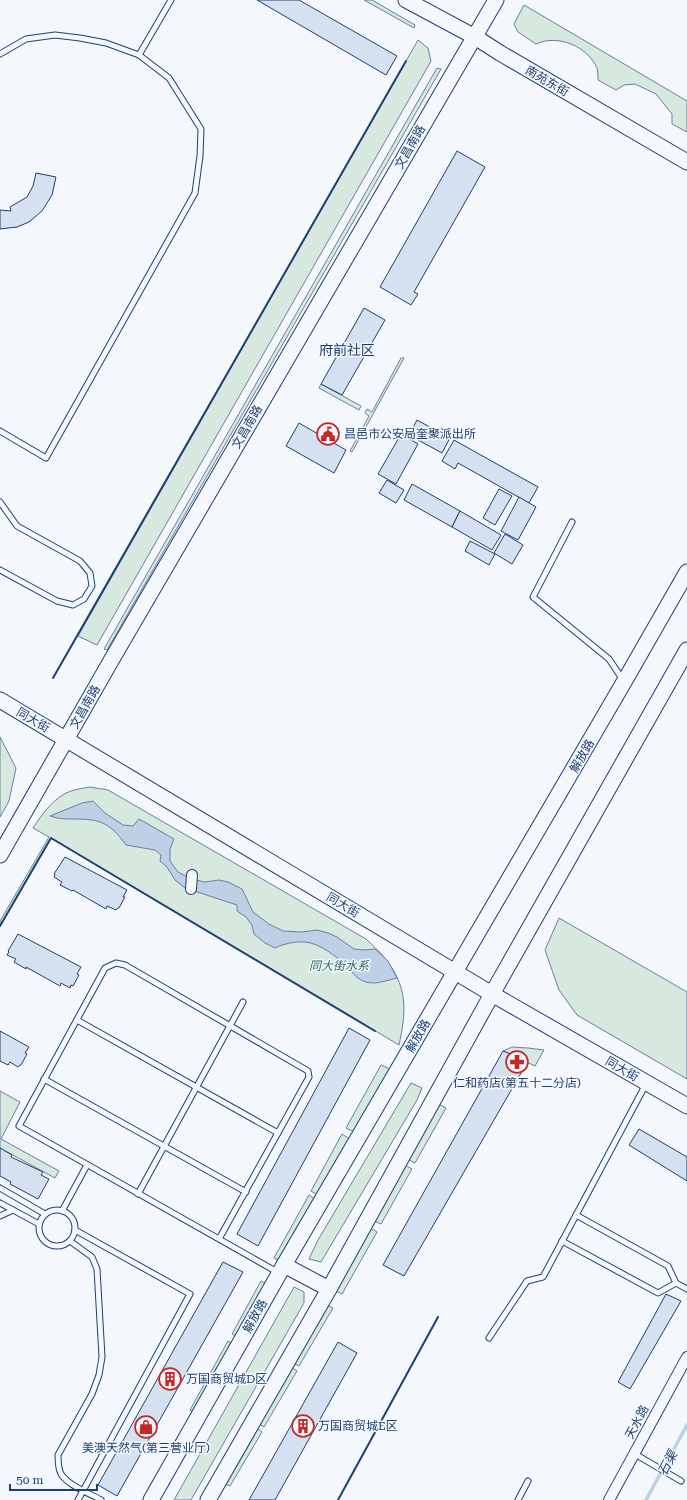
<svg xmlns="http://www.w3.org/2000/svg" width="687" height="1500" font-family="'Roboto Serif','Noto Sans SC',serif">
  <rect width="100%" height="100%" fill="#f4f7fb"/>
  <g fill="#d7e8df" stroke="#687fa3">
    <path d="M364,0H372L415,25L414,28Z"/>
    <path d="M524,5L687,101V132L672,124V114L656,94L635,84L624,85L616,90L598,80C598,76 598,72 597,68C587,46 558,34 536,44L518,32L514,24Z"/>
    <path d="M418,40L428,48L431,61L97,645L78,636Z"/>
    <path d="M437,68L441,69L107,650L104,649Z"/>
    <path d="M401,358H404L352,452L350,451L369,416L365,413L367,409L372,412Z"/>
    <path d="M321,384L361,406L359,410L319,388Z"/>
    <path d="M0,737L16,768L9,801L0,817Z"/>
    <path d="M90,787L108,790L366,939C373,946 382,953 388,962C408,990 406,1013 399,1045L51,838L0,926V921L49,837L33,828C43,813 54,797 71,791C77,789 84,788 90,787Z"/>
    <path d="M559,918L687,992V1079L577,1015L559,990L545,950Z"/>
    <path d="M512,1047L528,1048L544,1050L535,1066L503,1051Z"/>
    <path d="M381,1065L390,1069L354,1132L346,1128Z"/>
    <path d="M411,1083L422,1088L417,1100L321,1262L309,1259L318,1240Z"/>
    <path d="M0,1091L20,1102L1,1139L59,1171L55,1178L0,1148Z"/>
    <path d="M439,1104L446,1108L415,1163L407,1159Z"/>
    <path d="M342,1134L351,1140L319,1196L311,1191Z"/>
    <path d="M405,1165L412,1169L381,1224L374,1221Z"/>
    <path d="M309,1195L316,1200L282,1262L274,1258Z"/>
    <path d="M369,1227L377,1232L342,1294L334,1290Z"/>
    <path d="M261,1281L268,1285L239,1338L232,1334Z"/>
    <path d="M294,1287L304,1292V1303L191,1500H174Z"/>
    <path d="M326,1305L333,1308L299,1366L293,1363Z"/>
    <path d="M228,1341L235,1345L197,1413L190,1410Z"/>
    <path d="M291,1367L297,1371L264,1427L259,1424Z"/>
    <path d="M257,1428L262,1432L230,1486L225,1484Z"/>
  </g>
  <path fill="#bed0e5" stroke="#687fa3" d="M93,801L105,813L123,825L133,826L139,819L174,839L170,849V861L178,872L191,879L205,882L219,880L228,882L242,889L253,912L269,924L283,931L302,932L317,930L328,933L337,937L354,949L365,950L375,949L388,961L397,978C388,980 376,985 366,982C358,980 353,973 347,967C338,957 319,943 305,942C296,941 283,944 275,948L265,943L254,934L252,925L246,917L237,911V905L185,888L175,880L167,867L160,861L161,855L155,850L126,845C110,823 101,819 74,819C64,819 59,819 50,816L82,803Z"/>
  <g fill="none" stroke-linecap="round" stroke-linejoin="round">
    <path stroke="#bed0e5" stroke-width="3.5" d="M646,1500L687,1425"/>
  </g>
  <g fill="#d5e0f0" stroke="#1d3f73">
    <path d="M257,0H299L397,56L386,75Z"/>
    <path d="M457,151L485,167L414,292L418,294L411,305L380,287Z"/>
    <path d="M36,173L56,177L52,195L42,211L29,222L17,227L0,229V210L11,211L10,207L27,197L33,186Z"/>
    <path d="M364,308L385,320L342,395L321,384Z"/>
    <path d="M417,420L450,438L442,453L409,435Z"/>
    <path d="M299,423L346,450L334,473L286,446Z"/>
    <path d="M401,434L418,444L396,484L378,474Z"/>
    <path d="M454,440L538,487L529,503L458,463L455,469L442,461Z"/>
    <path d="M387,480L404,490L396,503L379,493Z"/>
    <path d="M412,484L460,511L452,527L404,500Z"/>
    <path d="M499,489L512,496L495,525L483,518Z"/>
    <path d="M519,497L536,507L518,540L501,531Z"/>
    <path d="M460,511L501,535L492,550L452,527Z"/>
    <path d="M505,534L523,545L512,564L494,553Z"/>
    <path d="M470,541L495,554L489,565L465,551Z"/>
    <path d="M65,857L127,890L123,897H125L119,908H118L116,910L107,906L106,909L73,890L72,891L60,885L62,882L54,877L55,874H54Z"/>
    <path d="M18,934L81,967L77,974L79,975L73,986L71,985L70,988L61,983L60,986L26,967V969L14,962L16,959L7,955L9,952L8,951Z"/>
    <path d="M349,1028L370,1040L258,1246L237,1234Z"/>
    <path d="M0,1031L29,1047L25,1053L27,1054L21,1065H20L18,1067L10,1062L8,1065L0,1061Z"/>
    <path d="M503,1051L528,1061L404,1276L383,1265Z"/>
    <path d="M639,1129L687,1157V1181L629,1145Z"/>
    <path d="M0,1148L12,1155L11,1157L43,1172L41,1175L49,1179L38,1199L10,1184L11,1182L0,1176Z"/>
    <path d="M223,1262L243,1272L117,1496L98,1485Z"/>
    <path d="M666,1294L681,1301L630,1389L618,1382Z"/>
    <path d="M338,1342L357,1353L275,1500H249Z"/>
  </g>
  <g fill="none" stroke-linecap="round" stroke-linejoin="round">
    <g stroke="#1d3f73" stroke-width="7">
      <g id="lane">
        <path d="M0,54L26,39L55,35L80,38L106,43L139,55L169,78L201,129L200,156L195,193L46,458L0,431"/>
        <path d="M139,55L171,0"/>
        <path d="M0,502L17,526L80,561L90,573L92,586L84,599L73,605L57,601L0,570"/>
        <path d="M572,522L533,597L609,659L623,680"/>
        <path d="M77,1020L278,1133"/>
        <path d="M44,1079L246,1192"/>
        <path d="M0,1188L45,1214"/>
        <path d="M138,1194L243,1002"/>
        <path d="M0,1203L13,1210"/>
        <circle cx="57" cy="1228" r="18"/>
        <path d="M62,1211L87,1165"/>
        <path d="M0,1216L13,1210L39,1224"/>
        <path d="M75,1230L190,1294L78,1500"/>
        <path d="M219,1239L309,1077L308,1071L125,965L116,963L105,968L19,1126L279,1273"/>
        <path d="M70,1241L92,1257L97,1269L102,1357L99,1375L92,1394L58,1455C58,1461 58,1468 61,1474C69,1486 89,1493 101,1500"/>
        <path d="M562,1241L658,1293L676,1283L668,1266L576,1215"/>
        <path d="M676,1283L687,1289"/>
        <path d="M489,1338L527,1281L543,1277L646,1084"/>
        <path d="M635,1454L681,1481"/>
        <path d="M518,1500L528,1481"/>
      </g>
    </g>
    <g stroke="#1d3f73" stroke-width="12">
      <g id="street">
        <path d="M191,889L192,875"/>
        <path d="M609,1500L687,1357"/>
      </g>
    </g>
    <g stroke="#1d3f73" stroke-width="17">
      <g id="secondary">
        <path d="M406,0L475,37L500,53L687,162"/>
        <path d="M0,700L492,994L687,1106"/>
        <path d="M0,855L112,659L496,0"/>
        <path d="M284,1265L329,1289"/>
        <path d="M151,1500L284,1265L624,682L687,572"/>
        <path d="M208,1500L329,1289L492,994L687,650"/>
      </g>
    </g>
    <use href="#lane" stroke="#f4f7fb" stroke-width="5"/>
    <use href="#street" stroke="#f4f7fb" stroke-width="10"/>
    <use href="#secondary" stroke="#f4f7fb" stroke-width="15"/>
    <g stroke="#1d3f73" stroke-width="2">
      <path d="M53,678L406,61"/>
      <path d="M0,926L51,838L375,1031"/>
      <path d="M338,1500L438,1317"/>
    </g>
  </g>
  <defs>
    <g id="civic-ring" transform="scale(1.15)"><circle r="9.5" fill="#f4f7fb" stroke="#c62828" stroke-width="1.5"/><path d="M-.6-6.5H3V-4.5H.6V-3L4-1V1h2V6H-6V1h2V-1L-.6-3ZM-1.2 2.5V6h2.4V2.5Z" fill="#c62828"/></g>
    <g id="pharmacy-ring" transform="scale(1.15)"><circle r="9.5" fill="#f4f7fb" stroke="#c62828" stroke-width="1.5"/><path d="M-2-6h4v4h4v4h-4v4h-4v-4h-4v-4h4Z" fill="#c62828"/></g>
    <g id="building-ring" transform="scale(1.15)"><circle r="9.5" fill="#f4f7fb" stroke="#c62828" stroke-width="1.5"/><path d="M-4-6H4V6H1V3H-1V6H-4ZM-2.5-4.3h1.7v1.8h-1.7ZM.8-4.3h1.7v1.8H.8ZM-2.5-1h1.7V.8h-1.7ZM.8-1h1.7V.8H.8Z" fill="#c62828"/></g>
    <g id="shop-ring" transform="scale(1.15)"><circle r="9.5" fill="#f4f7fb" stroke="#c62828" stroke-width="1.5"/><path d="M-5-2.5h2.3a2.7 3.5 0 0 1 5.4 0H5L5.5 6h-11ZM-1.5-2.5h3a1.5 2.3 0 0 0-3 0Z" fill="#c62828"/></g>
  </defs>
  <g fill-rule="evenodd">
    <use href="#civic-ring" x="328" y="434"/>
    <use href="#pharmacy-ring" x="517" y="1062"/>
    <use href="#building-ring" x="170" y="1379"/>
    <use href="#building-ring" x="303" y="1426"/>
    <use href="#shop-ring" x="146" y="1427"/>
  </g>
  <g text-anchor="middle" stroke-width="3" stroke-linejoin="round" paint-order="stroke">
    <g font-size="12" fill="#1d3f73" stroke="#f4f7fb">
      <text transform="translate(547 81) rotate(30)" y="4">南苑东街</text>
      <text transform="translate(410 147) rotate(-60)" y="4">文昌南路</text>
      <text transform="translate(247 427) rotate(-60)" y="4">文昌南路</text>
      <text transform="translate(85 707) rotate(-60)" y="4">文昌南路</text>
      <text transform="translate(33 720) rotate(30)" y="4">同大街</text>
      <text transform="translate(582 756) rotate(-60)" y="4">解放路</text>
      <text transform="translate(343 905) rotate(31)" y="4">同大街</text>
      <text transform="translate(418 1036) rotate(-60)" y="4">解放路</text>
      <text transform="translate(622 1069) rotate(30)" y="4">同大街</text>
      <text transform="translate(255 1316) rotate(-61)" y="4">解放路</text>
      <text transform="translate(637 1422) rotate(-62)" y="4">天水路</text>
    </g>
    <g font-size="12" fill="#1d3f73" stroke="#f4f7fb" text-anchor="start">
      <text x="344" y="438">昌邑市公安局奎聚派出所</text>
      <text x="517" y="1087" text-anchor="middle">仁和药店(第五十二分店)</text>
      <text x="186" y="1383">万国商贸城D区</text>
      <text x="318" y="1430">万国商贸城E区</text>
      <text x="146" y="1452" text-anchor="middle">美澳天然气(第三营业厅)</text>
    </g>
    <g font-size="12" font-style="italic" fill="#2c6c60" stroke="#f4f7fb">
      <text x="339" y="970">同大街水系</text>
    </g>
    <g font-size="13" font-style="italic" fill="#1d3f73" stroke="#f4f7fb">
      <text transform="translate(667 1463) rotate(-62)" y="5">石渠</text>
    </g>
    <g font-size="14" fill="#1d3f73" stroke="#f4f7fb">
      <text x="347" y="355">府前社区</text>
    </g>
  </g>
  <path d="M10 1484v6h87v-6" fill="none" stroke="#1d3f73" stroke-width="2"/>
  <text x="16" y="1484" font-size="12" fill="#1d3f73" stroke="#f4f7fb" stroke-width="3" paint-order="stroke">50 m</text>
</svg>
